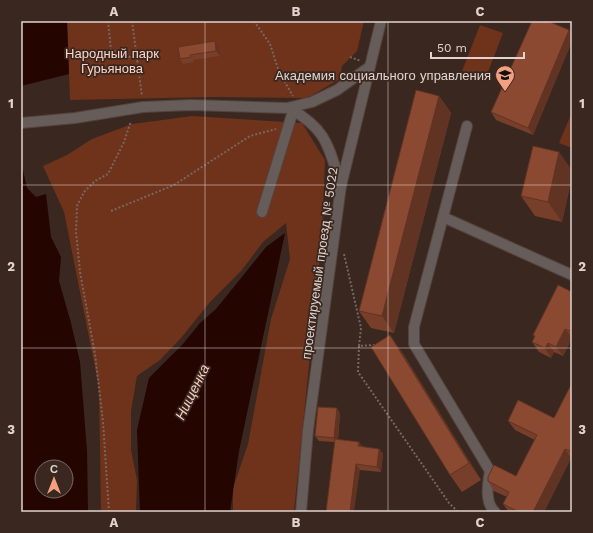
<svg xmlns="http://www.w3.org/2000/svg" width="593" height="533" font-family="'Work Sans',sans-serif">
  <rect width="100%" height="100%" fill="#392720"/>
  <g fill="#6f321a">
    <path d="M67,21H364L357,51L342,66L340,79L307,98L214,97L70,100Z"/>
    <path d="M480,25L503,33L485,80L462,71Z"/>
    <path d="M572,112V148L559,143Z"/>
    <path d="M192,116L302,123L325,160L322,238L294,512H233V488L248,444L271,319L290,259L286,223L263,242L242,270L210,302L181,338L160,360L137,376L131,411V450L137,480L136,512H101L99,387L64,212L43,166L67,155L92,139L132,124Z"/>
  </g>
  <g fill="#240500" fill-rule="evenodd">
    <path d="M21,21H67L69,74L21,86Z"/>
    <path d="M21,162L27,188L36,197L46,194L51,237L61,257L59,281L71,323L80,362L87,451L88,512H21ZM42,467H66V491H42Z"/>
    <path d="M285,233L239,451L230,512H140L137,430L149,378L183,344L200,323L216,309L266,247Z"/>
  </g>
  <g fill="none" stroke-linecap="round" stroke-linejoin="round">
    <g stroke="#54433c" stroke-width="12">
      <g id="minor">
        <path d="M289,108C328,130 328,146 341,186"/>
        <path d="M21,123L75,118L143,107L191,105L287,108L312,102L337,90L368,68"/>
        <path d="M262,212L293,111"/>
        <path d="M443,217L467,126"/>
        <path d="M301,512L308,430L341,186L381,21"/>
        <path d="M495,512C484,502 488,483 490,471L414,344V327L443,217L572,275"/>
      </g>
    </g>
    <g stroke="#776761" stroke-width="2" stroke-dasharray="2 2" stroke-linecap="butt">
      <path d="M108,21L111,50L138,60"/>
      <path d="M132,21L142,96"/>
      <path d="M254,21L270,44L279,72L293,96"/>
      <path d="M350,57L361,61"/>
      <path d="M111,211L174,185L250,136L276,129"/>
      <path d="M344,254L361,328L359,346L374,345"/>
      <path d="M359,346L358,372L449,503L458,512"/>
      <path d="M109,512L103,422L95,354L80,272L76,232L77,206L84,192L95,181L108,174L124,142L131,121"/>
    </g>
    <use href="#minor" stroke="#665c59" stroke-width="10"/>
  </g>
  <g fill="#773f29">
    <path d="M569,30L572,35V41L533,135L496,120L491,112Z"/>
    <path d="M215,41L218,46L220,56L193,60L194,62L183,64L180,59Z"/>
    <path d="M439,96L451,113L394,333L371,328L359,311Z"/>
    <path d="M572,170V177L562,222L535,216L521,196Z"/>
    <path d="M572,288V338L563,356L554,352L551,358L539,352L532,342L535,338L533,335L570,291Z"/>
    <path d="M402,352L481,480L462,492L450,475Z"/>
    <path d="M572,383V458H571L544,512H509L503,504L507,497L494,491L488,481L516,476L535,440L515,430L508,421L554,418Z"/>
    <path d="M340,413L338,439L362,447L379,449L383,454L381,472L360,470L334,442L319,441L315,436Z"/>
  </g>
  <g fill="#613322">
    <path d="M569,30L572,35V41L533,135L528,128Z"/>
    <path d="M215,41L218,46L220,56L216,51Z"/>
    <path d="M439,96L451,113L394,333L382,316Z"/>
    <path d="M559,152L572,170V177L562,222L548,202Z"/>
    <path d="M565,329L572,338L563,356L556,347Z"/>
    <path d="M390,335L402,352L481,480L469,463Z"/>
    <path d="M548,343L554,352L551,358L545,348Z"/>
    <path d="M337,408L340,413L338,443L334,438Z"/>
    <path d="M359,442L363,447L358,446Z"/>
    <path d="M379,449L383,454L381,472L377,467Z"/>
    <path d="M565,449L571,458L544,512H533Z"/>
    <path d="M356,464L360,470L354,512H350Z"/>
  </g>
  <g fill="#8a4930" stroke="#613322">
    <path d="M532,21H548L569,30L528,128L491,112Z"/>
    <path d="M215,41L216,51L190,55L191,57L180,59L178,47Z"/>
    <path d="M416,90L439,96L382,316L359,311Z"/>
    <path d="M533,146L559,152L548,202L521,196Z"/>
    <path d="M558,285L570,291L572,288V328L570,331L565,329L556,347L548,343L545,348L532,342L535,336L533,335Z"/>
    <path d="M390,335L469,463L450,475L371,347Z"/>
    <path d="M572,383V448L570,451L565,449L533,512H519L503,504L509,492L488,481V477L494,465L516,476L537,435L508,421L518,400L554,418Z"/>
    <path d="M318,407L337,408L334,438L315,436Z"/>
    <path d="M335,439L359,442L358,446L379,449L377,467L356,464L350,512H326Z"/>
  </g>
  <path fill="none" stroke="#e1d4cf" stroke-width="1" stroke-opacity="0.55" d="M205,21V512M388,21V512M21,185H572M21,348H572"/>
  <defs>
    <g id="university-pin" transform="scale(1)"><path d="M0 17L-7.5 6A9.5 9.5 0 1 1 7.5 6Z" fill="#f2a081" stroke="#392720"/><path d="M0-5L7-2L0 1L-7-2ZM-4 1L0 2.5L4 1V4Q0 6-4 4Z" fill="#111"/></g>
  </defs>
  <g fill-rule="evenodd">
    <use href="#university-pin" x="505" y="75"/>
  </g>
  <g text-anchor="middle" stroke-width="3.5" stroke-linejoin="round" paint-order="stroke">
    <g font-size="13" fill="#fcd3c4" stroke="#392720">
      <text x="112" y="58">Народный парк<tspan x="112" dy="15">Гурьянова</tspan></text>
    </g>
    <g font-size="13" fill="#e1d4cf" stroke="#392720" text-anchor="end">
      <text x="491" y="80">Академия социального управления</text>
    </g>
    <g font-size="13" fill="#e1d4cf" stroke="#392720">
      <text transform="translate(319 263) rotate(-82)" y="5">проектируемый проезд № 5022</text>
    </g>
    <g font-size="14" font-style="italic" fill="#f6cebf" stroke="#392720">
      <text transform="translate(192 392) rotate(-64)" y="5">Нищенка</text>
    </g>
  </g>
  <rect width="593" height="533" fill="none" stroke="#392720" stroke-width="44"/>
  <g transform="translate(54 479)"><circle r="19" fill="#392720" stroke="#7c6c66"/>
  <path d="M0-3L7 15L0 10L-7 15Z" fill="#f2a081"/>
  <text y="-6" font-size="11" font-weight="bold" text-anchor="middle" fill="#e1d4cf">С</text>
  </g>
  <path d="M431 52v6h93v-6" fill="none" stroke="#e1d4cf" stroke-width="2"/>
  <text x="437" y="52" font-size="12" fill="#e1d4cf" stroke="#392720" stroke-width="3" paint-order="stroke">50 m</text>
  <rect x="22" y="22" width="549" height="489" fill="none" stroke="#e1d4cf" stroke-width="1.5"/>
  <g font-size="13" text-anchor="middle" font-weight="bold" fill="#e1d4cf">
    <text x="114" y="16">A</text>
    <text x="296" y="16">B</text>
    <text x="480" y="16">C</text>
    <text x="11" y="108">1</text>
    <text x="582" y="108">1</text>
    <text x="11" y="271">2</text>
    <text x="582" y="271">2</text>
    <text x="11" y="434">3</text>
    <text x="582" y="434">3</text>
    <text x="114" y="527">A</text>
    <text x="296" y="527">B</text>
    <text x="480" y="527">C</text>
  </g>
</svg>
